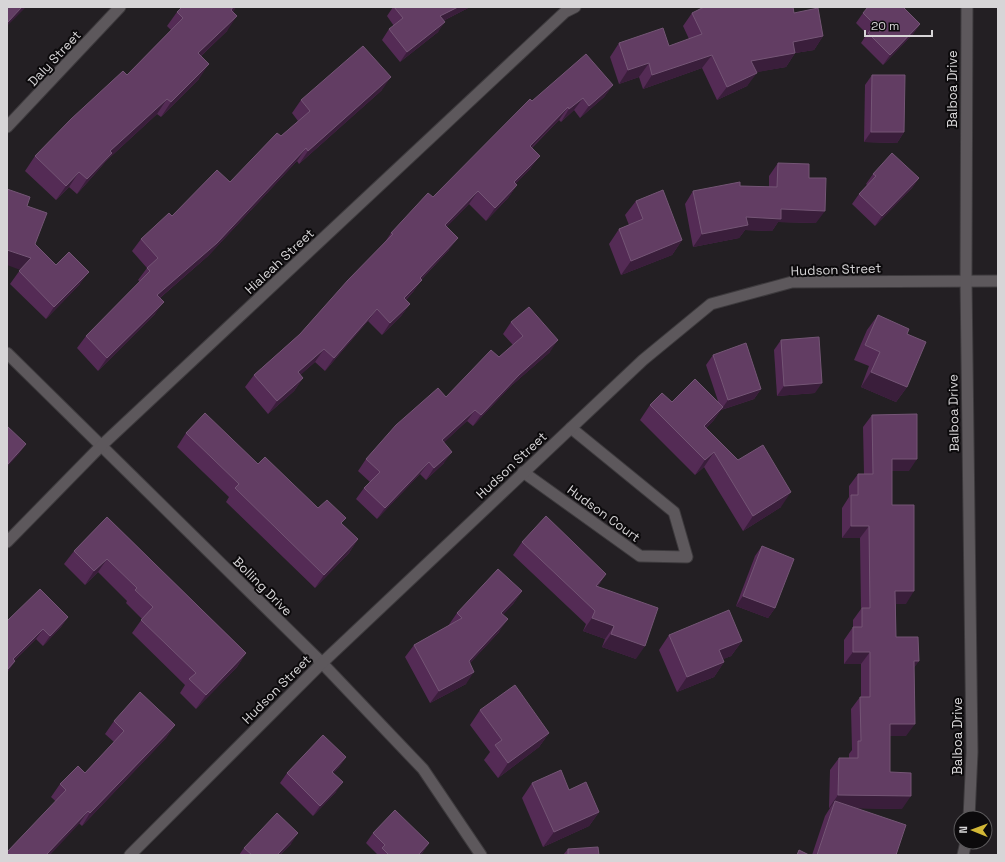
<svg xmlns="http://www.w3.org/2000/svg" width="1005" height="862" font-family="'Space Grotesk',sans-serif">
  <rect width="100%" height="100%" fill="#231f23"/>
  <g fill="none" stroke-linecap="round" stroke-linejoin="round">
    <g stroke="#3d3a3d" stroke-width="13">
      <g id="minor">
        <path d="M7,127L120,7"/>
        <path d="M7,353L322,663L423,769L481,855"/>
        <path d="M523,472L640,556L687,557L674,512L571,428"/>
        <path d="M7,542L101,446L565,12L575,7"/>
        <path d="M130,855L322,663L643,360L711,304L792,282L998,281"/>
      </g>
    </g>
    <g stroke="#3d3a3d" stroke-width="13">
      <g id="tertiary">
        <path d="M967,7L966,280L972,752L969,818"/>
        <path d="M963,855L966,842"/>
      </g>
    </g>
    <use href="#minor" stroke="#5d585c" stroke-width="11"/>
    <use href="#tertiary" stroke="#5d585c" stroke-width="11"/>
  </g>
  <g fill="#542b55">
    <path d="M393,7H470L443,21L438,32L400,62L382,40L389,29L394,26L387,16Z"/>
    <path d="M177,12H233L227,31L201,56L199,79L161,117L157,114L106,161L101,167L77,194L69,187L56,200L25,171L35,156L127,75L171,30L167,26Z"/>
    <path d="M692,13H794L823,36L814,50L795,53L786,67L756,72L747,86L717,100L702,68L643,89L639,77L619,84L610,57L619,43L669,46L689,39L683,26Z"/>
    <path d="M863,13L920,24L913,34L883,65L861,43L867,34L856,23Z"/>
    <path d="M872,75L904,132L897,143L864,142L865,85Z"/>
    <path d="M613,85L604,97L580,118L574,110L561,122L559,120L532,148L531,168L515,184L517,185L508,198L486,221L469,204L446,227L449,250L422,279L413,292L406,300L410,304L401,316L382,335L368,321L325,371L315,362L300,375L303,378L294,391L268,414L245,387L254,375L300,334L383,245L391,233L433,197L532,101Z"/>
    <path d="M382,90L299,164L297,161L208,256L160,298L155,314L98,371L77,348L86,336L140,282L138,280L147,268L132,251L141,239L172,216L230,182L298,121L292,113L301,100Z"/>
    <path d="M778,163L809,178L816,223L778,222L772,231L745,230L739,238L693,247L685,204L693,191L740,186L769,187V176Z"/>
    <path d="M873,174L919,178L912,188L875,226L852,204L859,194L867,185L866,184Z"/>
    <path d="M636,201L682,240L672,255L621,275L609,244L619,229L629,225L625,215Z"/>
    <path d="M27,206L35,244L56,265L80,284L46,319L10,284L20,270Z"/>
    <path d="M878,315L907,334V387L896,402L861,387L869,366L854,360L867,330Z"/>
    <path d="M511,322L550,352L511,386L473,426L467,421L444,442V463L426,480L420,474L377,519L356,499L364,488L370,482L358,471L366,459L499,357L513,345L503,334Z"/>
    <path d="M781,340L815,393L777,396L774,350Z"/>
    <path d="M713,355L761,389L754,399L721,410L713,421L706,428L781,507L743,531L704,467L695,475L640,420L650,405L672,402L718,401L706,365Z"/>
    <path d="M872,415L909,471H892V505L906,604H896V637L919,661L914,667L906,736H890V772L902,809L856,808L896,855H812L825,816L830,808H829L830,770L839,758H849V754L852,750L851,709L860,697H861V664H844V640L853,627V620L861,609L860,538H842V508L849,497V486L858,474H864L863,427Z"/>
    <path d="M186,433L258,464L318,508L342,524L358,539L349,553L315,588L226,502L229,497L177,447Z"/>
    <path d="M107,517L246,653L237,667L196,709L180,693L185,685L132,633L142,619L126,603L127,601L98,572L85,585L64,564L74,551Z"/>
    <path d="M522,542L606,574L598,586L636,659L602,647L605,639L583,631L586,624L513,555Z"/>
    <path d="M762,546L775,608L768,618L736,606L755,556Z"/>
    <path d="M522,591L513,604L503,614L499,632L470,663L466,684L430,703L405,657L414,645L448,626L457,613Z"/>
    <path d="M68,617L61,627L43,646L36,639L14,661H15L7,672V621Z"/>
    <path d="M669,635L742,641L731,656L723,659L724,662L714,677L677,692L659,650Z"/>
    <path d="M480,710L549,733L539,747L498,778L484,760L490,752L470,725Z"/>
    <path d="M114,721L175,725L166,738L82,826L51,797L60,784L85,773L114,742L105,734Z"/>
    <path d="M346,757L339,767L333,773L336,792L313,816L280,783L287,773Z"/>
    <path d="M532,783L569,790L599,812L589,826L543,847L522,798Z"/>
    <path d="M373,833L429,843L421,855H377V854L366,843Z"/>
    <path d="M291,844L280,855H239L244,848Z"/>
    <path d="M568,849L599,855H563Z"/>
  </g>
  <g fill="#3a1e3b">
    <path d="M22,7H26L7,26V23Z"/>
    <path d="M233,7H236L232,14L231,10Z"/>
    <path d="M458,7H470L433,26L440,16Z"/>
    <path d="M237,16L227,31L188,68L198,53Z"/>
    <path d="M445,22L438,32L400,62L407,52Z"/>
    <path d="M920,24L913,34L883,65L890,55Z"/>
    <path d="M823,36L814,50L795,53L786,67L742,75L751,61L793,42Z"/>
    <path d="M712,55L702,68L643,89L652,75Z"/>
    <path d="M649,63L639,77L619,84L628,70Z"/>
    <path d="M209,64L199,79L161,117L171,102Z"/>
    <path d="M757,73L747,86L717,100L727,87Z"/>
    <path d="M391,77L382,90L299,164L308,151Z"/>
    <path d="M613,85L604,97L580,118L589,106Z"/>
    <path d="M583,98L574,110L561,122L569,109Z"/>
    <path d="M167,99L157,114L106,161L101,167L77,194L87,179L110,151Z"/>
    <path d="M568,107L559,120L521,158L530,146Z"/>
    <path d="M871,132H904L897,143L864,142Z"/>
    <path d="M306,148L297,161L208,256L148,308L157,295Z"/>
    <path d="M540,156L531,168L505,195L514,182Z"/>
    <path d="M79,172L69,187L56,200L66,186Z"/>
    <path d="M919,178L912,188L875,226L882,216Z"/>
    <path d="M517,185L508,198L486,221L495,208Z"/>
    <path d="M478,191L469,204L436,238L445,225Z"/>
    <path d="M781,209L825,211L816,223L778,222L772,231L745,230L739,238L693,247L702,234L746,217Z"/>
    <path d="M458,238L449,250L411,290L420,278Z"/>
    <path d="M682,240L672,255L621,275L631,261Z"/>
    <path d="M7,250L31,258L23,271L7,265Z"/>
    <path d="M89,272L80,284L46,319L54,307Z"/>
    <path d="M422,280L413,292L395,310L404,298Z"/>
    <path d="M164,302L155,314L98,371L107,358Z"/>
    <path d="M410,304L401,316L382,335L390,323Z"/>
    <path d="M377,309L368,321L325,371L334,358Z"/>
    <path d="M558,340L550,352L511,386L473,426L481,415L519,375Z"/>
    <path d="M324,349L315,362L289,385L298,372Z"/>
    <path d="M871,372L907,387L896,402L861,387Z"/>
    <path d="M303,378L294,391L268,414L277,401Z"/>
    <path d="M822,383L815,393L777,396L784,386Z"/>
    <path d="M761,389L754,399L721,410L728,400Z"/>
    <path d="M723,407L713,421L694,441L704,426Z"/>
    <path d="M475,410L467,421L434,452L442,440Z"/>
    <path d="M26,444L19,454L7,467V465Z"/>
    <path d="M452,452L444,463L426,480L434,468Z"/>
    <path d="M714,452L704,467L695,475L705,460Z"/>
    <path d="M892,459H917L909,471H883Z"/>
    <path d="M429,462L420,474L377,519L385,508Z"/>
    <path d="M791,492L781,507L743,531L753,516Z"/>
    <path d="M851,526H869L860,538H842Z"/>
    <path d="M358,539L349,553L315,588L324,575Z"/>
    <path d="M107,559L98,572L85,585L94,571Z"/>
    <path d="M606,574L597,587L596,586Z"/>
    <path d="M522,591L513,604L493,626L501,613Z"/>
    <path d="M895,591H914L906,604H887Z"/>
    <path d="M743,596L775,608L768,618L736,606Z"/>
    <path d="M68,617L61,627L43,646L50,636Z"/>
    <path d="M592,618L614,626L605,639L583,631Z"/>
    <path d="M508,619L499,632L460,674L469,661Z"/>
    <path d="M43,629L36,639L7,668L13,659Z"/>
    <path d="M611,634L645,646L636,659L602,647Z"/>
    <path d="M742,641L731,656L709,665L719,650Z"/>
    <path d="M853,652H870L861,664H844Z"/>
    <path d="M246,653L237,667L196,709L206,695Z"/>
    <path d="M15,661L8,672H7V670Z"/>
    <path d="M914,661H919L910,673Z"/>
    <path d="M724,662L714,677L677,692L687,677Z"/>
    <path d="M474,672L466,684L430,703L439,691Z"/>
    <path d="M890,724H915L906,736H881Z"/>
    <path d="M175,725L166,738L82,826L90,813Z"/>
    <path d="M549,733L539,747L498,778L508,763Z"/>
    <path d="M346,757L339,767L325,782L332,772Z"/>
    <path d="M343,782L336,792L313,816L320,806Z"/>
    <path d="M838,795L911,796L902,809L833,808L835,801L830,808H829Z"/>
    <path d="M88,811L79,824L50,855H46Z"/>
    <path d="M599,812L589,826L543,847L554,832Z"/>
    <path d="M298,833L291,844L280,855H277Z"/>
    <path d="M429,843L421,855H418Z"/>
  </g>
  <g fill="#623d63" stroke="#745575">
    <path d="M7,7H22L7,23Z"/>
    <path d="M182,7H233L231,10L237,16L198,53L209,64L171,102L167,99L110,151L112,153L87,179L79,172L66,186L35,156L71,119L123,71L127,75L183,18L177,12Z"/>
    <path d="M394,7H458L440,16L445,22L407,52L389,29L403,18Z"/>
    <path d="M704,7H793L794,13L818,8L823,36L793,42L795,53L751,61L757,73L727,87L712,55L652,75L649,63L628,70L619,43L663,28L669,46L702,34L692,13Z"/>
    <path d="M868,7H903L920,24L890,55L868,33L875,25L863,13Z"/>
    <path d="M363,46L391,77L308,151L306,148L217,243L157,295L164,302L107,358L86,336L150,271L147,268L158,258L141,239L169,213L172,216L217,170L230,182L277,133L281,136L310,111L301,100Z"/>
    <path d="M586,54L613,85L589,106L583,98L569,109L568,107L530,146L540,156L514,182L517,185L495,208L478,191L445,225L458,238L420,278L422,280L404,298L410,304L390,323L377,309L334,358L324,349L298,372L303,378L277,401L254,375L300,334L348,280L393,234L391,233L428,193L433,197L530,99L532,101Z"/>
    <path d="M872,75H905L904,132H871Z"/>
    <path d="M892,153L919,178L882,216L859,194L876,176L873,174Z"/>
    <path d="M778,163L809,164V178H826L825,211L781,209V219L746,217L748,225L702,234L693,191L740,182V186L777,187Z"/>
    <path d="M7,189L30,197L27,206L47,213L35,244L56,265L69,252L89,272L54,307L19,271L31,258L7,250Z"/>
    <path d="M663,190L682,240L631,261L619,229L643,219L636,201Z"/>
    <path d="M529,307L558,340L519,375L481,415L475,410L442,440L452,452L434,468L429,462L385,508L364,488L380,472L366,459L396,425L438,388L446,397L491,350L499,357L523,336L511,322Z"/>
    <path d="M878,315L909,329L907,334L926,342L907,387L871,372L880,352L865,345Z"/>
    <path d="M819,337L822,383L784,386L781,340Z"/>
    <path d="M746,343L761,389L728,400L713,355Z"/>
    <path d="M695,379L723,407L704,426L738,460L763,445L791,492L753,516L714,452L705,460L650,405L662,393L672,402Z"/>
    <path d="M205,413L258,464L265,457L318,508L327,500L346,518L341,523L358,539L324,575L235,488L239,484L186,433Z"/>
    <path d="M917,414V459H892V505H914V591H895L896,637H918L919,661H914L915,724H890V772L911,773V796L838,795L839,758H858V741H861L860,697H870V652H853V627H862V608H870L869,526H851V495H858V474H873L872,415Z"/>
    <path d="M7,426L26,444L7,465Z"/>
    <path d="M546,516L606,574L596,586L658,608L645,646L611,634L614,626L592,618L595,611L522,542Z"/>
    <path d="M107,517L246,653L206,695L189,679L196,673L141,620L153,607L135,590L137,588L107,559L94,571L74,551Z"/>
    <path d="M762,546L794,559L775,608L743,596Z"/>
    <path d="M498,569L522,591L501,613L508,619L469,661L474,672L439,691L414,645L462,618L457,613Z"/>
    <path d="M40,589L68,617L50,636L43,629L13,659L15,661L7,670V621Z"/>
    <path d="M729,610L742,641L719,650L724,662L687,677L669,635Z"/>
    <path d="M515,685L549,733L508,763L495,745L502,740L480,710Z"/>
    <path d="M140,692L175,725L90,813L88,811L46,855H7V852L66,790L60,784L78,766L85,773L124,731L114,721Z"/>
    <path d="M323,735L346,757L332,772L343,782L320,806L287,773Z"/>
    <path d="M561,770L569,790L586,782L599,812L554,832L532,783Z"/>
    <path d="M835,801L906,825L896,855H817Z"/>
    <path d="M395,810L429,843L418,855H389L382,848L385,845L373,833Z"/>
    <path d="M277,813L298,833L277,855H252L244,848Z"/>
    <path d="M598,847L599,855H568V849Z"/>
    <path d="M799,850L809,855H797Z"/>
  </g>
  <g text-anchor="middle" stroke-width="4" stroke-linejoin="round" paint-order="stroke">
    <g font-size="13" fill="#d7d5d7" stroke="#0c0a0c">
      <text transform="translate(54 58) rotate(-47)" y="5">Daly Street</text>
      <text transform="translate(952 89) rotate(-90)" y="5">Balboa Drive</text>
      <text transform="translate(279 261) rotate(-43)" y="5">Hialeah Street</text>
      <text transform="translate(836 269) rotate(-2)" y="5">Hudson Street</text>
      <text transform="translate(953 413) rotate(-91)" y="5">Balboa Drive</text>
      <text transform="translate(511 465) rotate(-43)" y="5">Hudson Street</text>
      <text transform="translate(604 513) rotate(36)" y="5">Hudson Court</text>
      <text transform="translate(263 586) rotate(45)" y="5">Bolling Drive</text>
      <text transform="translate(276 689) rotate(-45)" y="5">Hudson Street</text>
      <text transform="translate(957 736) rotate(-90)" y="5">Balboa Drive</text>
    </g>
  </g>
  <rect width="1005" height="862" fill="none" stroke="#d7d5d7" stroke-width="16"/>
  <g transform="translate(973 830) rotate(271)"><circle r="19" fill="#0c0a0c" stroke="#5d5b5d"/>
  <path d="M0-3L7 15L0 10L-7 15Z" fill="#d2b736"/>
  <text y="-6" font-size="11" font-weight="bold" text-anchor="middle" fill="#d7d5d7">N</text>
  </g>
  <path d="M865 30v6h67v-6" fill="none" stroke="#d7d5d7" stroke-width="2"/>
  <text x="871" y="30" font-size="12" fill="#d7d5d7" stroke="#0c0a0c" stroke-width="3" paint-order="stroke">20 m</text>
</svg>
